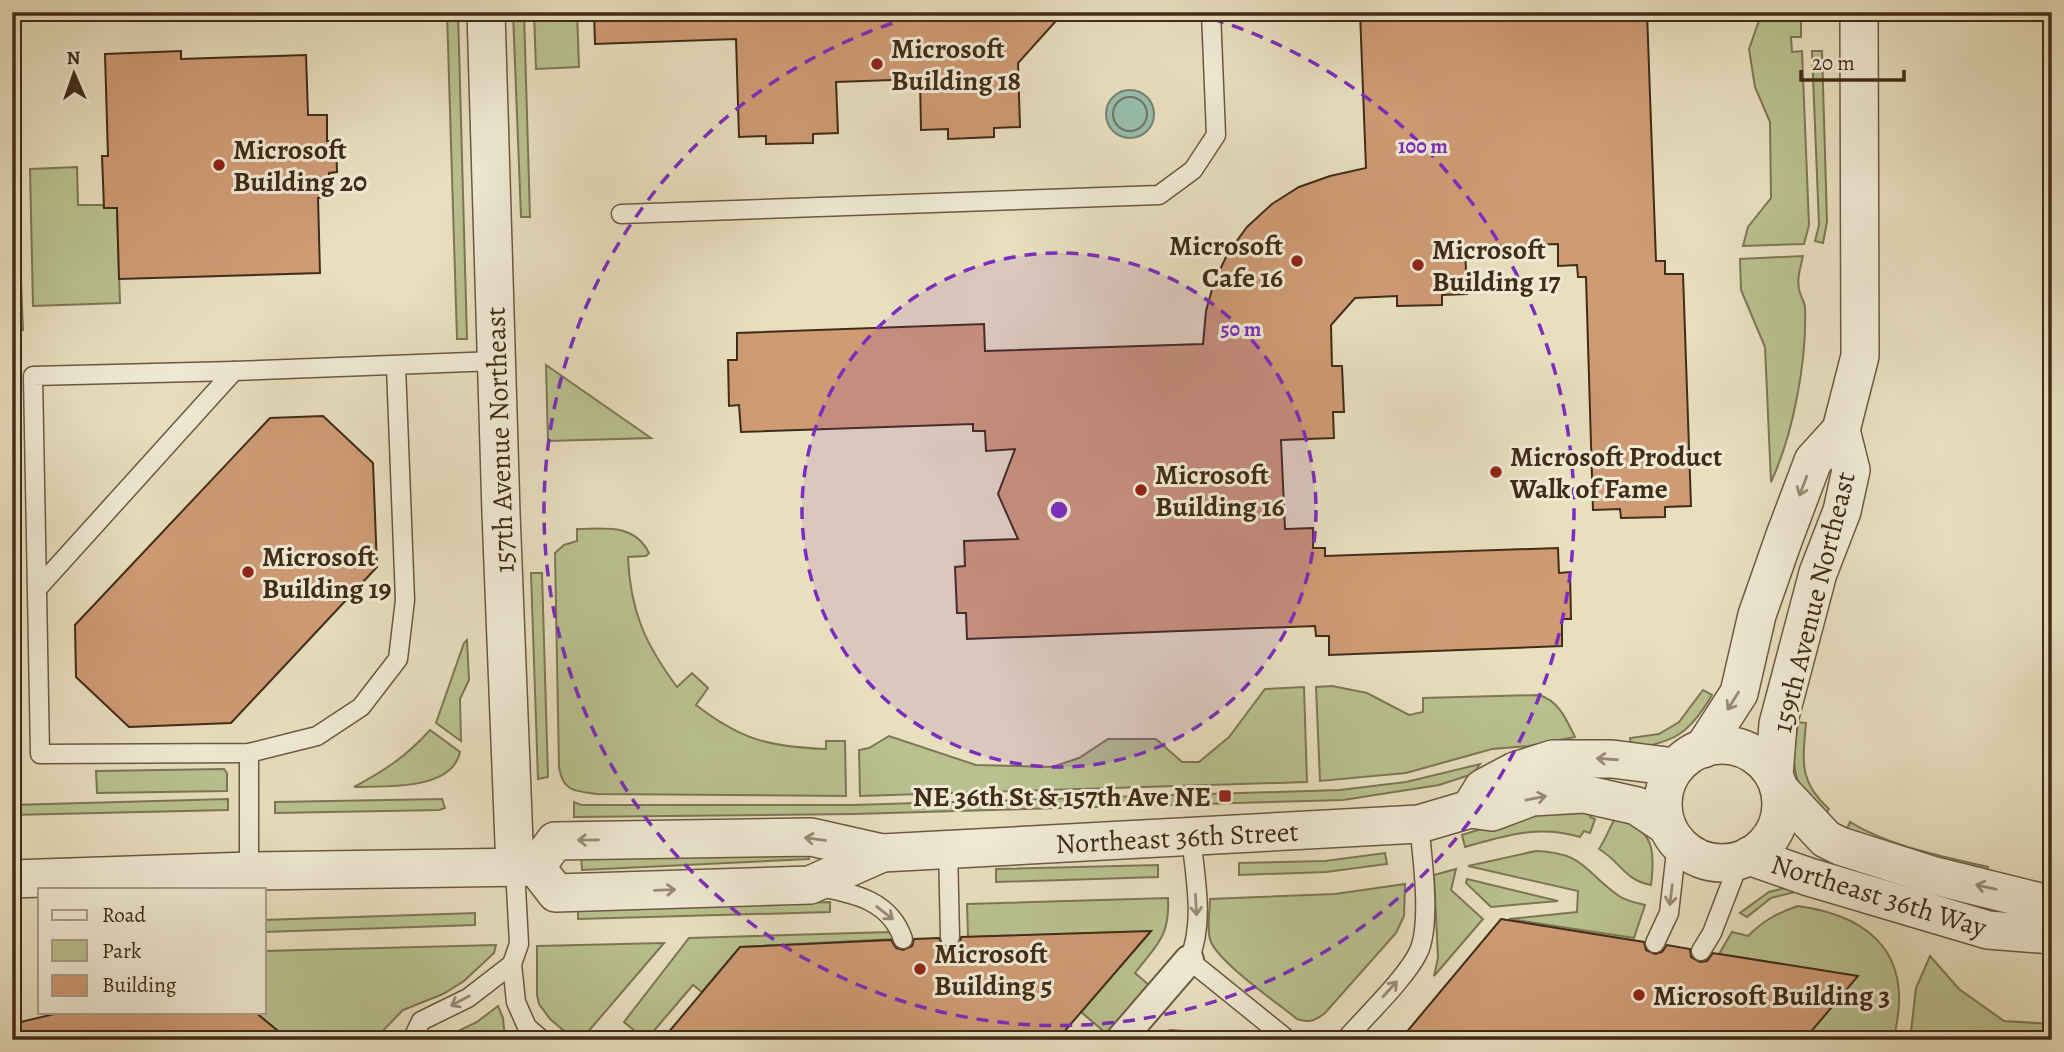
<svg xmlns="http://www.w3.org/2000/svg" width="2064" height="1052" font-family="Alegreya,serif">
  <rect width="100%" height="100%" fill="#e8dfbf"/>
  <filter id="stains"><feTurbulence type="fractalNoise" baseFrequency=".00286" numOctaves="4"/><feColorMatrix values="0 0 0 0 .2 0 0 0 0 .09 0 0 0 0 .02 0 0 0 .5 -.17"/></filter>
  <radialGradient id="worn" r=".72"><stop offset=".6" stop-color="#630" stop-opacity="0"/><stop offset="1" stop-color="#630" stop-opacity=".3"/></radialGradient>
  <g fill="#b9c190" stroke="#7d7654" stroke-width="2">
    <path d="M447,12H458L467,339H457Z"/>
    <path d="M513,12H524L530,217H521Z"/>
    <path d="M534,12H577L579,67L536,69Z"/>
    <path d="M1762,12H1801V37H1791L1792,52L1802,51L1809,225L1804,244L1743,246L1748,227L1771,198L1770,122L1755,87L1749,49Z"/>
    <path d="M1812,51H1822L1827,222L1823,243L1815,241L1819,225Z"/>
    <path d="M12,52L23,330H12Z"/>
    <path d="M77,167L78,205H103L104,208H117L120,303L33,306L30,169Z"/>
    <path d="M1803,256C1800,269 1796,281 1800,293C1802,299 1805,303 1805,308C1807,361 1793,435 1771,482L1765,347L1741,290L1740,259Z"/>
    <path d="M546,365L651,438L548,441Z"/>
    <path d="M577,529C605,529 634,523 649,553L646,556L628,557C630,610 645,644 677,687L692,673L708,688L696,705C741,740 770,747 826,749V741H845L846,796L597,794C575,791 563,792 559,767L555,553L564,545L577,541Z"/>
    <path d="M531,573H542L548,777L538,779Z"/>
    <path d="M467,640L469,680L460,699L461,741L436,723L464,643Z"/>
    <path d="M1332,686L1367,693L1409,715L1423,712V698L1539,695C1559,701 1566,719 1575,737L1529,746L1492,749L1406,773L1320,781L1316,687Z"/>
    <path d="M1304,687L1307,782L860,796L859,750L869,748L889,736L976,765L1052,767L1079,758L1108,739H1156L1182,762H1199L1229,737L1265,689Z"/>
    <path d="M1703,690L1712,695C1689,734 1675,742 1631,749L1630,738L1659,734L1679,722Z"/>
    <path d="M1798,722L1806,723C1803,761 1798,781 1829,809L1824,815C1789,779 1792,771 1798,722Z"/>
    <path d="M430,730L460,752C452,791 384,786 354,787C384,771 407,756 430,730Z"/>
    <path d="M1480,764L1473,774L1439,785L1343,800L854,814L574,817V802L581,805H853L1340,790L1406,782Z"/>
    <path d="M224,769L227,773V791L97,793L96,771Z"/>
    <path d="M228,799V810L12,815V805Z"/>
    <path d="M442,799L445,808L439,810L275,813V802Z"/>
    <path d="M1547,808H1592L1590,817L1595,819L1590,833L1584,831L1580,837C1540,824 1504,836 1465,847L1462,835Z"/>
    <path d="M1618,814C1652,832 1656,847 1651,885C1624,880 1621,862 1599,849C1607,837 1610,825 1618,814Z"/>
    <path d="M1850,822C1891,847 1942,856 1988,867L1987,875L1846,831Z"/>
    <path d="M1536,851C1586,853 1584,872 1619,896C1626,901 1637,903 1645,905L1634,938L1509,919L1577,912L1578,891L1468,866Z"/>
    <path d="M1385,853L1387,864L1326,872L1239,875V863L1325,861Z"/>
    <path d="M808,854L809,859L582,870L581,856Z"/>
    <path d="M1158,865V877L996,882V869Z"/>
    <path d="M1456,869L1451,890L1483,919L1434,976L1438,958L1434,875Z"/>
    <path d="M1467,879L1558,901L1491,907L1466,883Z"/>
    <path d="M1405,884L1404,916L1396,933L1325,1013C1315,1021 1309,1023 1297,1019C1276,1002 1221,964 1211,942C1206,930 1210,912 1210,899L1335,894Z"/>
    <path d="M1794,886L1795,892L1771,898L1747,917L1740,913L1769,892Z"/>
    <path d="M1168,898C1170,937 1157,944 1135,973L1149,985L1107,1034L1081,1012L1151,931L968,937L967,904Z"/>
    <path d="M830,902V912L578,919V909Z"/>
    <path d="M1798,906C1876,917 1915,959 1893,1040L1805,1038L1857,976L1719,954L1732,932L1748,936C1763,921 1777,913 1798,906Z"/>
    <path d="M475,913V925L264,932V920Z"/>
    <path d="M890,932L895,939L740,947L702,992L693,985L646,1040L624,1022L689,938Z"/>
    <path d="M664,943L581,1040H575L550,1019L539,1004L537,995V946Z"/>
    <path d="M496,945L494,953L464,981L443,994L403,1010L374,1040H289L255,1012H264V951Z"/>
    <path d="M1930,956L1959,989L2004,1021L2052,1024V1040H1910L1916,988Z"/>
    <path d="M498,1006L503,1018L505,1040H440L477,1022Z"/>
    <path d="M1171,1030L1184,1031L1202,1040H1145L1157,1033Z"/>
  </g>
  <circle fill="#98bdac" stroke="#758370" stroke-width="2" cx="1130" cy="114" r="24"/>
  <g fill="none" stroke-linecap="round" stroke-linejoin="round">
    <circle stroke="#6c7462" stroke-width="2" cx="1130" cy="114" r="17"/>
  </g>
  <g fill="#ce9b75" stroke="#412c17" stroke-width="2">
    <path d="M594,12H1064L1018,63L1020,127L994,128V137L948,139V129L921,130L920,79L836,82L838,133L813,134V143L766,144V136L739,137L736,39L595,44Z"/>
    <path d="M1360,12H1647L1656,261H1665V274H1683L1691,506L1665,507V517L1621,518L1620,509L1593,510L1586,277H1578L1577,265L1558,266V244L1465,247L1467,294L1442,295V305L1397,306V296L1355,298L1331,325L1332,366H1342L1344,412H1333L1334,438L1281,440L1285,529L1313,528V548H1325V556L1558,548L1559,573L1570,572L1571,619H1562V646L1329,655V636H1316L1315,626L967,639L966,613H957L955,567L965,566L964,541L1018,539L998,494L1015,449L986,451L985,431H973V424L741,432L739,405L729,406L728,360H737V333L984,324L985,351L1203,344L1206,311L1214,282L1228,253L1247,227L1272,204L1299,187L1330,176L1366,168Z"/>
    <path d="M181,51V59L306,55L308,115H327V141H336L337,172L329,173V197L318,198L320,273L119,279L117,208H104L102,156H108L105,54Z"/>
    <path d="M323,416L373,463L377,567L231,723L129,727L76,677L75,625L270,418Z"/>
    <path d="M1501,919L1644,942L1646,950L1655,954L1662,952L1667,945L1690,949L1691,957L1700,962L1707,961L1713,953L1858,976L1804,1040H1400Z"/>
    <path d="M1151,931L1057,1040H662L740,947L891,940L896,948L903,950L912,946L914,939L939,938L944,947L951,948L960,943L961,937Z"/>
    <path d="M63,1012H255L289,1040H12V1024Z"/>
  </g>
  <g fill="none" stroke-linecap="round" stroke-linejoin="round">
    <g stroke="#6b5941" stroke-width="21">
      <g id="service">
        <path d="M621,214L1159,195L1193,170L1216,135L1211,12"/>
        <path d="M396,366L405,600L398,659L361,707L317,736L249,753L40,754L33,376L234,371L496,361"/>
        <path d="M37,589L234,371"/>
        <path d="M249,753V871"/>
        <path d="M1191,837C1195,876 1205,923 1189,960L1288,1040"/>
        <path d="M948,848L950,937"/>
        <path d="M515,868L519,944L512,964L516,1002L527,1027L542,1040"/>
        <path d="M820,887C856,894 890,901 903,939"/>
        <path d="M1655,943L1669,913L1677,843"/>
        <path d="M1701,951L1712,933L1740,860"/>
        <path d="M412,1040L421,1021L468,998L512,964"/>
        <path d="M1345,1040C1365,1017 1405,979 1418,953C1432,925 1422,855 1419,824"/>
      </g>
    </g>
    <g stroke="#6b5941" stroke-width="32">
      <path id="pedestrian" d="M1120,1040L1189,960"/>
    </g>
    <g stroke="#6b5941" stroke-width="40">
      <g id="minor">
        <path d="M486,12L501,513L515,868"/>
        <circle cx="1722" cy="804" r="59"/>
        <path d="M1703,749L1739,693L1757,615L1784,538L1813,461L1841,430L1860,356L1859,12"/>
        <path d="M1774,775L1778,724L1818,573L1842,511L1851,470L1841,430"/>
        <path d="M1780,790L1826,839L1840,846L1931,875L2052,905"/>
        <path d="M1470,809L1483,788L1515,771L1553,759H1612L1675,767"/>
        <path d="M1749,856L1809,877L1988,930L2052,935"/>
        <path d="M536,867L555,841L811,837L882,853L1419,824L1470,809L1492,812L1532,797L1584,794L1637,806L1667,826"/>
        <path d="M536,867L556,893L810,885L882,853"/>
        <path d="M12,879L249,871L536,867"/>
      </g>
    </g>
    <use href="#service" stroke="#f0ead5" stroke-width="18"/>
    <use href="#pedestrian" stroke="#f0ead5" stroke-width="28"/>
    <use href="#minor" stroke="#f0ead5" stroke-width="37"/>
  </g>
  <defs><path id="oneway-shaft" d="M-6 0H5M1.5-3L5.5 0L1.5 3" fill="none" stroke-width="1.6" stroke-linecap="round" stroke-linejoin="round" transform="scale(1.75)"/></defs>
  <g stroke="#988b76">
    <use href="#oneway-shaft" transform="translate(1803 486) rotate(111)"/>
    <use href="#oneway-shaft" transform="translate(1733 701) rotate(122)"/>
    <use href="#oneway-shaft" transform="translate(1607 759) rotate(-176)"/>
    <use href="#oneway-shaft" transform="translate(1536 798) rotate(-11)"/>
    <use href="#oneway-shaft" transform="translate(815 839) rotate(-172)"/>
    <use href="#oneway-shaft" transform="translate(588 840) rotate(179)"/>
    <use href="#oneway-shaft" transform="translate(1986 887) rotate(-167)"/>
    <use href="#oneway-shaft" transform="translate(665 890) rotate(-2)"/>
    <use href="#oneway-shaft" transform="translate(1671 895) rotate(97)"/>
    <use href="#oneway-shaft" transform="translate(1196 905) rotate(87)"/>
    <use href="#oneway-shaft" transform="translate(885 913) rotate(38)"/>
    <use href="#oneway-shaft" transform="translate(1390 989) rotate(-48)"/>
    <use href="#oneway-shaft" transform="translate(460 1001) rotate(152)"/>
  </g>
  <circle cx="1059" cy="510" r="257" fill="#7b2cbf" fill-opacity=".12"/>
  <g fill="none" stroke="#7b2cbf" stroke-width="3.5" stroke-dasharray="12 9">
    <circle cx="1059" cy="510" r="257"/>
    <path d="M1192 13A515 515 0 1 1 926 13"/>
  </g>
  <g fill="#8f2418" stroke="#f0ead5" stroke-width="2.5">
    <circle cx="877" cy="64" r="7"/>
    <circle cx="219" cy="165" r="7"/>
    <circle cx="1297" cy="261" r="7"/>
    <circle cx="1418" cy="265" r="7"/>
    <circle cx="1496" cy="472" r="7"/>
    <circle cx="1141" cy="490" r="7"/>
    <circle cx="248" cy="572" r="7"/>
    <rect x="1218" y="789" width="14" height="14" rx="3.5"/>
    <circle cx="920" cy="969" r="7"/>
    <circle cx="1639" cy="995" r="7"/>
  </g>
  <g text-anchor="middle" stroke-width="6" stroke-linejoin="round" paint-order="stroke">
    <g font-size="28" font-weight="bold" fill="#412c17" stroke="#f0ead5" text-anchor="start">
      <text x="891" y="58">Microsoft<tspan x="891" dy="32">Building 18</tspan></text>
      <text x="233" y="159">Microsoft<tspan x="233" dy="32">Building 20</tspan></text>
      <text x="1283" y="255" text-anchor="end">Microsoft<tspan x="1283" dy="32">Cafe 16</tspan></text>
      <text x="1432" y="259">Microsoft<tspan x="1432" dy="32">Building 17</tspan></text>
      <text x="1510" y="466">Microsoft Product<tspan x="1510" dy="32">Walk of Fame</tspan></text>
      <text x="1155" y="484">Microsoft<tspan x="1155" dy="32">Building 16</tspan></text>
      <text x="262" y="566">Microsoft<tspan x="262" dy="32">Building 19</tspan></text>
      <text x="1211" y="806" text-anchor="end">NE 36th St &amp; 157th Ave NE</text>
      <text x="934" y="963">Microsoft<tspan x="934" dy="32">Building 5</tspan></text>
      <text x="1653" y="1005">Microsoft Building 3</text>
    </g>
    <g font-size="28" fill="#412c17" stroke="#f0ead5">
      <text transform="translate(499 440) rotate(-92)" y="10">157th Avenue Northeast</text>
      <text transform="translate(1813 602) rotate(-76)" y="10">159th Avenue Northeast</text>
      <text transform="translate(1177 837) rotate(-3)" y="10">Northeast 36th Street</text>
      <text transform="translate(1879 895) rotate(17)" y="10">Northeast 36th Way</text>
    </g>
  </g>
  <circle cx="1059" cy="510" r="10" fill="#7b2cbf" stroke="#f0ead5" stroke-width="3.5"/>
  <g font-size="21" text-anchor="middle" font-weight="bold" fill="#7b2cbf" stroke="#f0ead5" stroke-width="6" stroke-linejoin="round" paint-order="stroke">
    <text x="1423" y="153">100 m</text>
    <text x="1241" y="336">50 m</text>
  </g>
  <rect width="2064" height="1052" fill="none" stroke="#e8dfbf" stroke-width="42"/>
  <rect x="14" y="14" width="2036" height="1024" fill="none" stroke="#412c17" stroke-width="3.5"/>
  <rect x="21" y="21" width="2022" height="1010" fill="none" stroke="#412c17" stroke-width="2"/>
  <rect x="38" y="888" width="228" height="126" fill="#f0ead5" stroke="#aa9e89" stroke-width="2"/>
  <rect x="52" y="910" width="35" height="10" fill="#f0ead5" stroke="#aa9e89" stroke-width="2"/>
  <text x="102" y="922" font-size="21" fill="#412c17">Road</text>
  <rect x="52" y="940" width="35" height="21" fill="#b9c190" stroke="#aa9e89" stroke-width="2"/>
  <text x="102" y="958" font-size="21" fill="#412c17">Park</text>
  <rect x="52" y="975" width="35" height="21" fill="#ce9b75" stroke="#aa9e89" stroke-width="2"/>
  <text x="102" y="992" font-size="21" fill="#412c17">Building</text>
  <g transform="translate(74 74) rotate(358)" stroke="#f0ead5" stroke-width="5" paint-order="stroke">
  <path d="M0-5L12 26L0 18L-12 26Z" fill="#412c17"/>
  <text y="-10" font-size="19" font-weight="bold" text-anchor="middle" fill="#412c17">N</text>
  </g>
  <path d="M1801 70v10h103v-10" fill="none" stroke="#412c17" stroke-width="3.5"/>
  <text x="1812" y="70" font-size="21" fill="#412c17" stroke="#f0ead5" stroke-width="5" paint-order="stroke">20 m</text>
  <rect width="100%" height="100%" filter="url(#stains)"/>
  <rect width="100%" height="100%" fill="url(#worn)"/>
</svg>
